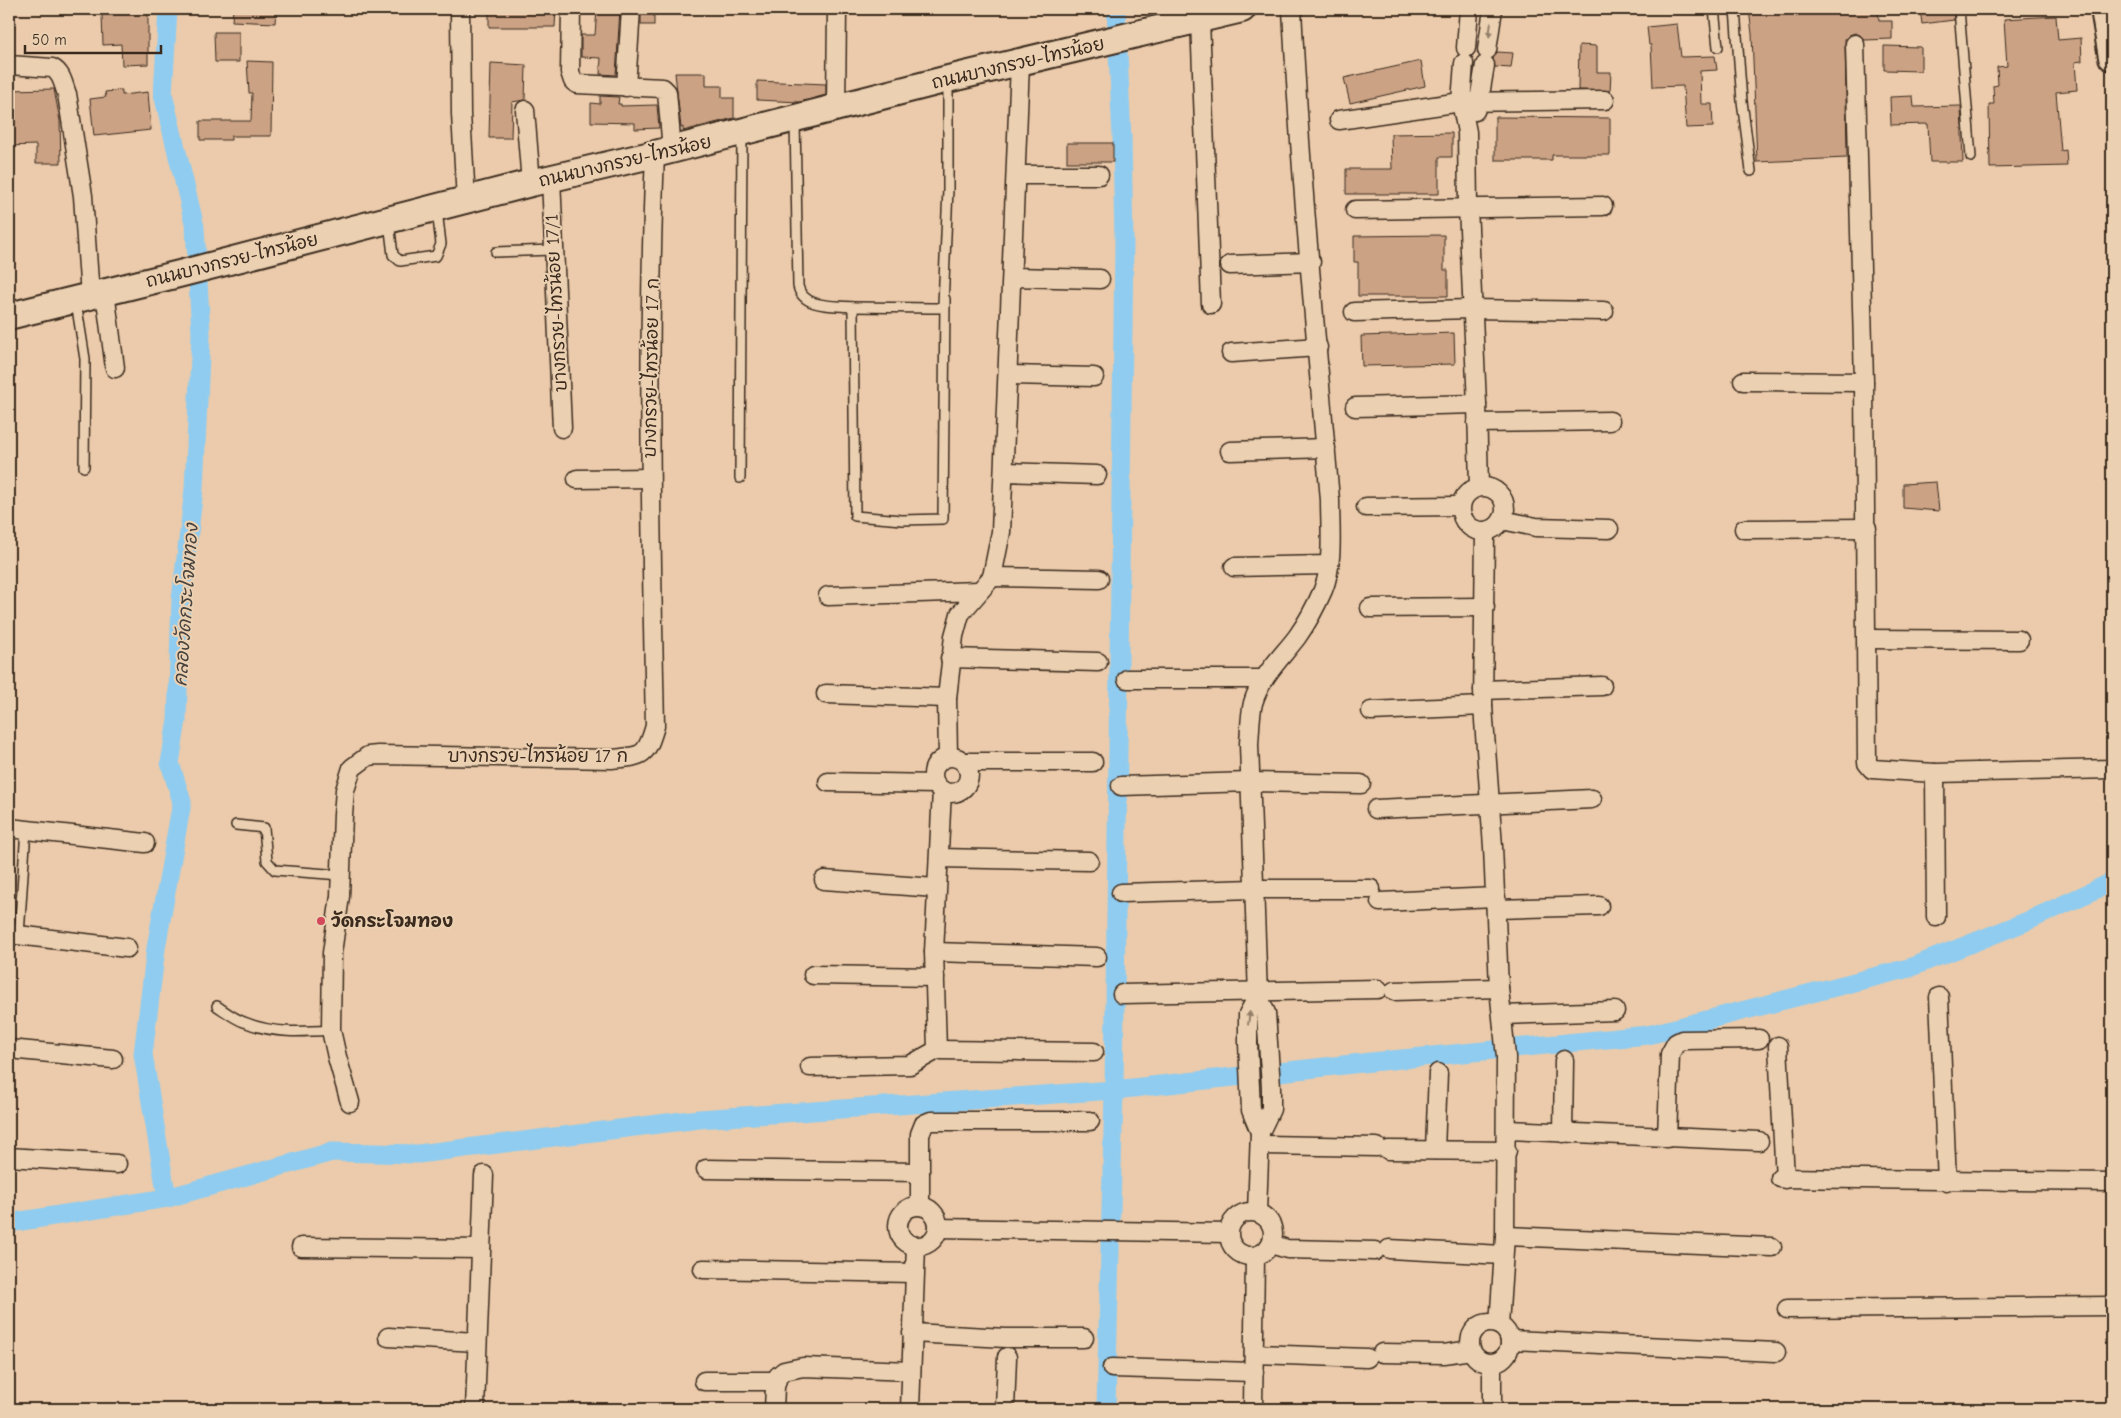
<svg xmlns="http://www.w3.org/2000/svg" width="2121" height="1418" font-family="'Comic Neue','Playpen Sans Thai',sans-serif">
  <rect width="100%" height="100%" fill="#ebcbab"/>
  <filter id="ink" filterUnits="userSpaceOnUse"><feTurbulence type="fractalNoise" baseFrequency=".02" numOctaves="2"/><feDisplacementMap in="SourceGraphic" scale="10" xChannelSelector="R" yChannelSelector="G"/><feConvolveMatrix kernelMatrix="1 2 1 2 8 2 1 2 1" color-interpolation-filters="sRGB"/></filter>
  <g filter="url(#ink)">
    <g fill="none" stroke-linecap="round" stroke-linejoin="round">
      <g stroke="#90ccf0" stroke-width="19">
        <path d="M167,1198L143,1054L156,948L182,802L170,763L177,720L181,600L194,489L201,334L195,227L163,94L168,9"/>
        <path d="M9,1223L167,1198L332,1152L418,1154L699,1119L1114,1090L1371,1062L1648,1035L1909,968L2030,920L2112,882"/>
        <path d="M1106,1409L1114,1090L1124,242L1122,139L1116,9"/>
      </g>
    </g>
    <g fill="#cba284" stroke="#3b2a1e">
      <path d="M233,9H276L275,23L232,21Z"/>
      <path d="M489,9H556L555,27H489Z"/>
      <path d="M597,9H620L616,75L600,74L601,58L581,57V35H595Z"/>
      <rect x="641" y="9" width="13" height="16"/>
      <path d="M1749,9H1878L1879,21H1892V39L1865,40L1860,35L1855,33L1849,35L1845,39L1847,158L1757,162L1752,34Z"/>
      <path d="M1920,9H1953L1954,20L1922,24Z"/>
      <path d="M148,11V64L122,65L121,44L103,45L102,14Z"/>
      <path d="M2056,16L2058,40L2081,38L2082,61L2075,62L2077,90L2056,92L2061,151L2066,150L2067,166L1990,168L1989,104H1994L1993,86L1998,85L1997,67L2007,66L2004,19Z"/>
      <path d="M1677,24L1681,57L1715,56L1717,70L1700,71L1701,104H1712L1713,127L1686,128L1683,86L1653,87L1651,45H1649L1647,27Z"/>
      <path d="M214,32H239V62H215Z"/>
      <path d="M1579,45L1597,46V72H1611L1610,91L1578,90Z"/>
      <path d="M1884,46L1921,47V71L1884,70Z"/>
      <path d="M1497,52L1513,53L1511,68L1495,67L1493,58Z"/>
      <path d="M247,61L272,62L271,136H231V140H200V121H251L252,93H249Z"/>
      <path d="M1421,61L1425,86L1350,103L1344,78Z"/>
      <path d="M491,63L526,65L525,100L512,102L511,138H489Z"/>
      <path d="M675,73H706V86H722V98H734V118L683,131V127L681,128Z"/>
      <path d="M757,81L826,84V95L800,102L757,100Z"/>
      <path d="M54,89L60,121L61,163H36V145L9,146V90Z"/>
      <path d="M122,90V95L148,92L151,130L94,136L90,99L106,97L105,92Z"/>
      <path d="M600,96L619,97L618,104H621V106L657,105L659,128L635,129V123L591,122V103L600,104Z"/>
      <path d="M1913,96L1914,107L1961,106L1963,162H1930L1928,124L1891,125L1890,97Z"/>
      <path d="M1495,117L1610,118V155H1552V160H1495Z"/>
      <path d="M1452,133V157H1439V194H1346V169H1392L1391,134Z"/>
      <rect x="1067" y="143" width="46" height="19"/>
      <path d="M1444,235V270H1448V296H1358V262H1354V236Z"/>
      <path d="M1454,333L1455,364L1362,366L1361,336Z"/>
      <path d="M1936,482L1939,511L1903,508V484Z"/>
    </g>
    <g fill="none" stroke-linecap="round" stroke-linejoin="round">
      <g stroke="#3b2a1e" stroke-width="12">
        <g id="lane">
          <path d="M1714,9L1718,47"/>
          <path d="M1735,9L1742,101L1751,171"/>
          <path d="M1959,9L1971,157"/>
          <path d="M795,121L798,286C803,309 834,305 853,307L855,516L902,520L943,519L945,299"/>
          <path d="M389,222L393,255L400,261L436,256L441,244L437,210"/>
          <path d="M496,252L553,250"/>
          <path d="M76,302L85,359L84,467"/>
          <path d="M853,307L931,308H939L943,305L948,189V82"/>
          <path d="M740,478L742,133"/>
          <path d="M236,825L264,828L267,861L275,870L341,875"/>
          <path d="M19,935L26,829"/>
          <path d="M217,1006C226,1012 235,1019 244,1022C273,1034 302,1032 331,1030"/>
        </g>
      </g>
      <g stroke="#3b2a1e" stroke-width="21">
        <g id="street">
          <path d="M460,9L461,114L466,200"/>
          <path d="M571,9L570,72L573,81L577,84L663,88L667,92L672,150"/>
          <path d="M1200,20L1211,304"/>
          <path d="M1855,44L1864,382L1867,763L1872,769L1935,773L2112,769"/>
          <path d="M1466,48L1469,9"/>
          <path d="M1487,50L1493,9"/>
          <path d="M1464,63L1461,102L1467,132L1468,207L1477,404L1479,487"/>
          <path d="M9,65L52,68C62,73 63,84 67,94L83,196L90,296"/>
          <path d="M626,87L631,9"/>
          <path d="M836,108L837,9"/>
          <path d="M525,110L531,183"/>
          <path d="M1475,111L1479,101L1485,65"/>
          <path d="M1339,120L1461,102L1605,100"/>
          <path d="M1017,175H1099"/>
          <path d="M551,178L562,428"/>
          <path d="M1355,210L1603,206"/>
          <path d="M1230,265L1311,262"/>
          <path d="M1012,277L1100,279"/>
          <path d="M105,292L115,368"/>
          <path d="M1354,312L1472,309L1604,311"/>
          <path d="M1231,353L1318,347"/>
          <path d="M1008,375L1094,377"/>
          <path d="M1743,381L1864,382"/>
          <path d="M1355,407L1477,404"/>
          <path d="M1477,423L1610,421"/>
          <path d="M1230,451L1326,448"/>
          <path d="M1005,472L1097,475"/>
          <path d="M577,479L650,478"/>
          <circle cx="1483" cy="509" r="22"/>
          <path d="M1366,507L1461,506"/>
          <path d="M1502,520L1536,527L1609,529"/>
          <path d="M1744,529L1867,528"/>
          <path d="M1485,531L1483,706L1493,847L1499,988L1506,1057L1505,1236L1499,1325"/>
          <path d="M1234,567L1329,565"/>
          <path d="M992,577L1099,579"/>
          <path d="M828,596L979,591"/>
          <path d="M1370,608L1485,607"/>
          <path d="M1867,639L2019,640"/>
          <path d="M950,658L1098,662"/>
          <path d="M1127,679H1263"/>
          <path d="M1483,690L1602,686"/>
          <path d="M826,694L947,698"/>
          <path d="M1371,711L1483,706"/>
          <path d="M948,757L947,698L954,636L960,614L992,577L1001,532L1020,63"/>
          <circle cx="951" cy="775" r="18"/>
          <path d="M965,762H1093"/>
          <path d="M1935,773L1936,917"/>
          <path d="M828,782L936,784"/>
          <path d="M1121,786L1250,782L1361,784"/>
          <path d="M1376,809L1592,799"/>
          <path d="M9,828L145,843"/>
          <path d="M939,858L1089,861"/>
          <path d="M824,880L936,888"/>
          <path d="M1121,893L1254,889H1371"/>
          <path d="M1380,902L1496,897"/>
          <path d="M1496,909L1599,906"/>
          <path d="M9,934L127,948"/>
          <path d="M934,952L1097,957"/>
          <path d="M813,975L935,977"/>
          <path d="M1394,991L1499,988"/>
          <path d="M1122,994L1378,989"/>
          <path d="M1258,996L1248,1014V1043L1251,1110L1260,1132"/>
          <path d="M1939,997L1947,1182"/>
          <path d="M1503,1015L1615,1011"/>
          <path d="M1778,1046L1785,1179"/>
          <path d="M9,1049L113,1059"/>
          <path d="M937,1050L1094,1052"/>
          <path d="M810,1067L910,1065L937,1050L934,952L942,790"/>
          <path d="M350,1102L337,1057L331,1030L332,953L340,896L343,815L345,790L352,768L368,756L378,755L612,759C643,756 646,757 655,726C651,536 647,345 655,154"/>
          <path d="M1507,1130L1759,1141"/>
          <path d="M1563,1133L1564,1060"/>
          <path d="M1667,1138L1670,1054L1676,1043L1682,1040L1759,1039"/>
          <path d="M1260,1145L1377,1147"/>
          <path d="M1388,1150L1507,1151"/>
          <path d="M1435,1150L1438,1073"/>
          <path d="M9,1157L117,1164"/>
          <path d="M706,1169L920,1172"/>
          <path d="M1780,1178L2112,1182"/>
          <path d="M920,1206V1134L924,1124L931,1121H1090"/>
          <circle cx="918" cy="1226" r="20"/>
          <circle cx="1251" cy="1234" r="22"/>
          <path d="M1257,1212L1260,1132L1271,1109V1087L1266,1013L1258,996L1249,744C1250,731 1250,715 1253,703C1261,676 1281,658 1297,637C1307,623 1316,606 1323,590C1334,563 1330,528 1330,500C1316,336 1300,173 1292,9"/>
          <path d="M938,1228L1228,1233"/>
          <path d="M1505,1236L1772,1247"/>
          <path d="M1271,1244L1287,1249L1375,1251"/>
          <path d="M301,1247L481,1249"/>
          <path d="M1389,1249L1503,1255"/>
          <path d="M703,1269L914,1273"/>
          <path d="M1787,1309L2112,1306"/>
          <circle cx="1490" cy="1343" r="20"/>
          <path d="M912,1333L1006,1338H1084"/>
          <path d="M388,1337L477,1342"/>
          <path d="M1510,1340L1776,1352"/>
          <path d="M1382,1353L1444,1354L1471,1350"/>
          <path d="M1254,1354L1367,1358"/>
          <path d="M1112,1368L1254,1372"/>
          <path d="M704,1381H776"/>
          <path d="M475,1409L484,1175"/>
          <path d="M774,1409L775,1387L778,1376L784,1371L803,1367L911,1371"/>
          <path d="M910,1409L916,1246"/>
          <path d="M1005,1409L1007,1357"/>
          <path d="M1253,1409L1255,1256"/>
          <path d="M1492,1409V1363"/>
        </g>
      </g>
      <g stroke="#3b2a1e" stroke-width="30">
        <g id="secondary">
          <path d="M2104,9L2112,57"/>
          <path d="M9,316L179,274L531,183L655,154L948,79L1242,9"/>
        </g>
      </g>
      <use href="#lane" stroke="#ebd1b2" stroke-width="9"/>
      <use href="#street" stroke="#ebd1b2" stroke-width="18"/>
      <use href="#secondary" stroke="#ebd1b2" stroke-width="26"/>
    </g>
    <defs><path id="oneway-solid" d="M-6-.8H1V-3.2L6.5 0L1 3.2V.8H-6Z" transform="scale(1.25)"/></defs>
    <g fill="#937e68">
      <use href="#oneway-solid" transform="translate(1490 30) rotate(97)"/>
      <use href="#oneway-solid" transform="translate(1249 1018) rotate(-82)"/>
    </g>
  </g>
  <circle fill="#d1495b" stroke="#ebd1b2" stroke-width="2" cx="321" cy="921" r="5"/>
  <g text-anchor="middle" stroke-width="4" stroke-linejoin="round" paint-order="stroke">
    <g font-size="18" fill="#3b2a1e" stroke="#ebd1b2">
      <text transform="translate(1018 63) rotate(-13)" y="6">ถนนบางกรวย-ไทรน้อย</text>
      <text transform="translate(625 161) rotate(-13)" y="6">ถนนบางกรวย-ไทรน้อย</text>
      <text transform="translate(232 260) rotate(-14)" y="6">ถนนบางกรวย-ไทรน้อย</text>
      <text transform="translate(556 303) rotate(-93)" y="6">บางกรวย-ไทรน้อย 17/1</text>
      <text transform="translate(651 368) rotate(-89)" y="6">บางกรวย-ไทรน้อย 17 ก</text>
      <text x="538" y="762">บางกรวย-ไทรน้อย 17 ก</text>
    </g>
    <g font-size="18" font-weight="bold" fill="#3b2a1e" stroke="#ebd1b2" text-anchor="start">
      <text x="331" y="927">วัดกระโจมทอง</text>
    </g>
    <g font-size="19" font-style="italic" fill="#48423e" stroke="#ebd1b2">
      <text transform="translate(185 605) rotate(-86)" y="7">คลองวัดกระโจมทอง</text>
    </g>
  </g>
  <rect width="2121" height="1418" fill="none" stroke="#ebd1b2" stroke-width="30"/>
  <rect x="15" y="15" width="2091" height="1388" fill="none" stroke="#3b2a1e" stroke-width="2" filter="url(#ink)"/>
  <path d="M25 45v8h136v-8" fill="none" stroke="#3b2a1e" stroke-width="2.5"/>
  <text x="32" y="45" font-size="15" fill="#3b2a1e" stroke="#ebd1b2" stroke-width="4" paint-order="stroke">50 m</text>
</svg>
